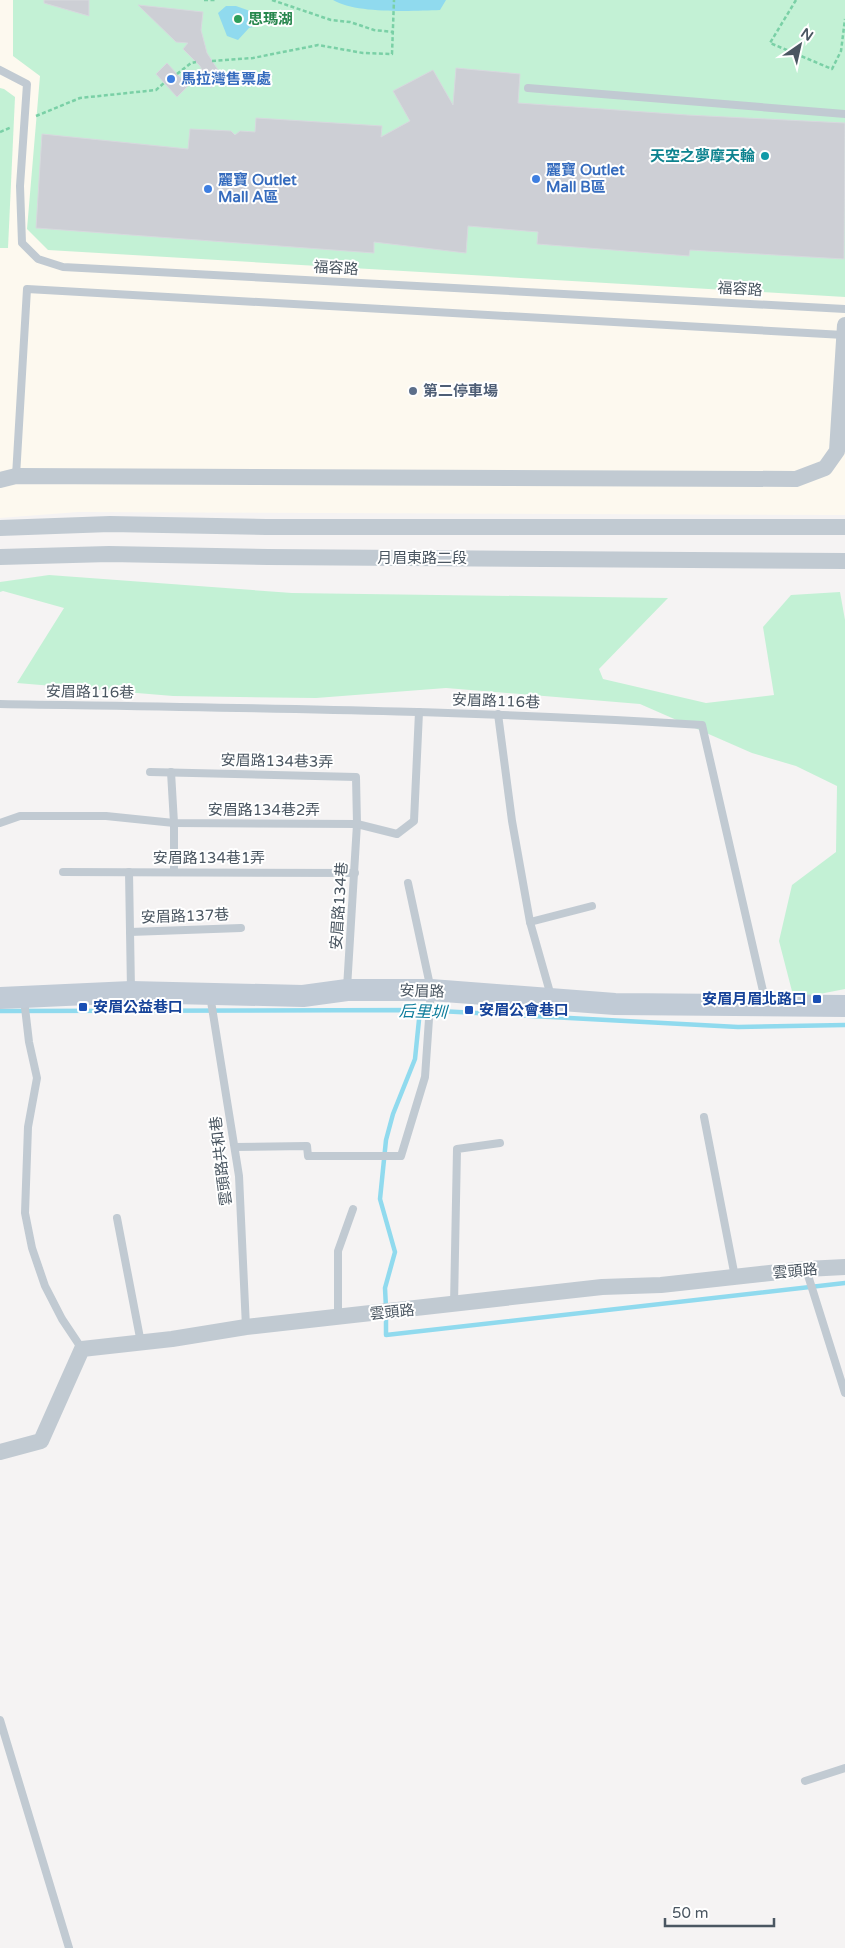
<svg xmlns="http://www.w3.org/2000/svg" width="845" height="1948" font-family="'Varela Round','Noto Sans TC',sans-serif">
  <rect width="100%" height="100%" fill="#f5f3f3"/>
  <path fill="#fdf9ef" d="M0,0H845V515L78,512L0,518Z"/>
  <g fill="#c3f1d5">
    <path d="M13,0H845V297L48,250L27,229L40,76L13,56Z"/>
    <path d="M0,88L4,89L15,97L8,248H0Z"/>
    <path d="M49,575L292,593L668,598L599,669L603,679L706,703L774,695L763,627L791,595L840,592L845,620V989L794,999L779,941L792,885L836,852L837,786L796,766L752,753L640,704L446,688L316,698L173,696L17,683L64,608L3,591L0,592V582Z"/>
  </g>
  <g fill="#90daee">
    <path d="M333,0H446L440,10C413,11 356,14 333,0Z"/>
    <path d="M226,6H236L250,11L257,26L249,28L238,40L227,36L218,13Z"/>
  </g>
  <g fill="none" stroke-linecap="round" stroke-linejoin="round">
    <g stroke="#90daee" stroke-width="4.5">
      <path d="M0,1011L420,1010L738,1027L845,1025"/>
      <path d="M386,1308L385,1288L395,1252L380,1199L386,1140L393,1114L415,1059L420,1010"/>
      <path d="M386,1315V1335L845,1283"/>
    </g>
  </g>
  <g fill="#cdcfd5" stroke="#d7d9de">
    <path d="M44,0H89V16L44,3Z"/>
    <path d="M138,5L203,12L201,30L207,53L222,76L211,88L200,66L183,49L188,43L176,42Z"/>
    <path d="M167,63L188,86L177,97L156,74Z"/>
    <path d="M456,68L520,74L518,103L687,115L845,123L844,259L690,250L689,256L537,244L538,232L468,226L466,253L374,242V253L36,228L42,134L188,149L190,129L231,131L235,135L240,131L255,132L256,118L382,126L381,137L410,121L393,91L433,70L453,105Z"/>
  </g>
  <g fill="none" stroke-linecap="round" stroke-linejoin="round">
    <g stroke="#7ad0a6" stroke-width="2.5" stroke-dasharray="4 2.5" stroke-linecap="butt">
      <path d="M204,0H217"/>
      <path d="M272,0L331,20L350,22L374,30L393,32"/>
      <path d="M796,0L770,43L832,69L841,51L845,19"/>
      <path d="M212,61L253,58L318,45L363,53L392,54L394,0"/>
      <path d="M177,74L191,63L196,62"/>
      <path d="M36,116L80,98L156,90L164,83"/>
      <path d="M0,132L12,127"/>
    </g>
    <g stroke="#c1cad2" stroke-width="8">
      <path d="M0,70L27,84L20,186L22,243L38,259L63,267L845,309"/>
      <path d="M528,88L845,114"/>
      <path d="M16,476L27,289L844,335"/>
      <path d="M0,704C234,708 468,710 702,725L766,1004"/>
      <path d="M498,714L512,821L530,922L551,996"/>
      <path d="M150,772L356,777L357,824L347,988"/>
      <path d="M171,772L174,823V872"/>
      <path d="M0,823L20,816H106L174,823L357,824L397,834L414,821L419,712"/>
      <path d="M63,872L355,873"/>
      <path d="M129,872L131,990"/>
      <path d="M530,922L592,906"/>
      <path d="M130,932L241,928"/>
      <path d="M210,995L239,1176L246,1327"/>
      <path d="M24,999L29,1042L37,1078L28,1127L25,1213L32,1248L45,1286L62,1319L82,1349"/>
      <path d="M704,1117L735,1277"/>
      <path d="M235,1147L307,1146L308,1156H401L425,1077L431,990L408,883"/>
      <path d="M117,1218L141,1343"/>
      <path d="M806,1269L845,1393"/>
      <path d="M454,1305L457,1149L500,1143"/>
      <path d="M338,1317V1251L353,1209"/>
      <path d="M0,1720L69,1948"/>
      <path d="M805,1781L845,1768"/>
    </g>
    <g stroke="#c1cad2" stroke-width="16">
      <path d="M0,480L16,476L796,479L825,468L837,451L845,325"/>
      <path d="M0,528L110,524L266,527H845"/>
      <path d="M0,557L109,554L268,557L845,561"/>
      <path d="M0,1452L41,1441L82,1349L172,1339L246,1327L602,1287L661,1285L806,1269L845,1267"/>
    </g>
    <path stroke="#c1cbd6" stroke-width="22" d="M0,998L131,992L303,996L347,990H431L615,1004L845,1006"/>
  </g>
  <circle fill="#2e9e5b" stroke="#fff" stroke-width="2" cx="238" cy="19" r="5"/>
  <g fill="#3f7fe0" stroke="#fff" stroke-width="2">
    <circle cx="171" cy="79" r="5"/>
    <circle cx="536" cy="179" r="5"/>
    <circle cx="208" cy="189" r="5"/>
  </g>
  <circle fill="#0f9aa8" stroke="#fff" stroke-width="2" cx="765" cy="156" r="5"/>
  <circle fill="#5c6f8a" stroke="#fff" stroke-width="2" cx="413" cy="391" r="5"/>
  <g fill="#1a4fb4" stroke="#fff" stroke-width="2">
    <rect x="812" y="994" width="10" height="10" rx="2.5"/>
    <rect x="78" y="1002" width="10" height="10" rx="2.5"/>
    <rect x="464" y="1005" width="10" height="10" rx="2.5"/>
  </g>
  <g text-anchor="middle" stroke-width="4" stroke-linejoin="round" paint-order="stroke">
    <g font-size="15" font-weight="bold" fill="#27864d" stroke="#fff" text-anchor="start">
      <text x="248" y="24">思瑪湖</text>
    </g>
    <g font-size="15" font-weight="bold" fill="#366cbe" stroke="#fff" text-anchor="start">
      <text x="181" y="84">馬拉灣售票處</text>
      <text x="546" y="175">麗寶 Outlet<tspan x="546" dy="17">Mall B區</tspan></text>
      <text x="218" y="185">麗寶 Outlet<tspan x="218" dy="17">Mall A區</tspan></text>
    </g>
    <g font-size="15" font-weight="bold" fill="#0d838f" stroke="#fff" text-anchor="end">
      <text x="755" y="161">天空之夢摩天輪</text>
    </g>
    <g font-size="15" fill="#4a5661" stroke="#fff">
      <text transform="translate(336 268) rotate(3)" y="5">福容路</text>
      <text transform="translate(740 289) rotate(3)" y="5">福容路</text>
      <text x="422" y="563">月眉東路二段</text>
      <text transform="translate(90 692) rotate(1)" y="5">安眉路116巷</text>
      <text transform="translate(496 701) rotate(2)" y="5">安眉路116巷</text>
      <text transform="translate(277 761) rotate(1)" y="5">安眉路134巷3弄</text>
      <text x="264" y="815">安眉路134巷2弄</text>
      <text x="209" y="863">安眉路134巷1弄</text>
      <text transform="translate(339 906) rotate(-86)" y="5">安眉路134巷</text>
      <text transform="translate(185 916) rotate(-2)" y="5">安眉路137巷</text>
      <text transform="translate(422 991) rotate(2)" y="5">安眉路</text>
      <text transform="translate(221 1161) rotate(-97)" y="5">雲頭路共和巷</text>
      <text transform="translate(795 1271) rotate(-5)" y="5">雲頭路</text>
      <text transform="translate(392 1312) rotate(-6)" y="5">雲頭路</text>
    </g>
    <g font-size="15" font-weight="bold" fill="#4e5e75" stroke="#fff" text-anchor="start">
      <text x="423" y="396">第二停車場</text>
    </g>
    <g font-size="15" font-weight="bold" fill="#164399" stroke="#fff" text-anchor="start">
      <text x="807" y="1004" text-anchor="end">安眉月眉北路口</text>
      <text x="93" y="1012">安眉公益巷口</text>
      <text x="479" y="1015">安眉公會巷口</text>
    </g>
    <g font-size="16" font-style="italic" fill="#0c7c9b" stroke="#fff">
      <text transform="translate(423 1011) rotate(2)" y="6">后里圳</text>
    </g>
  </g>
  <g transform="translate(800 45) rotate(34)" stroke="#ffffff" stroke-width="4" paint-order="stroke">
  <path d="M0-4L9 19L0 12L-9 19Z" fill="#4a5661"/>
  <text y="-8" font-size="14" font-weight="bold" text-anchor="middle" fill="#4a5661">N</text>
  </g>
  <path d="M665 1918v8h109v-8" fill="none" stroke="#4a5661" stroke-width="2.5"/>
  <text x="672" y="1918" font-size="15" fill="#4a5661" stroke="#ffffff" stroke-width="4" paint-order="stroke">50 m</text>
</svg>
